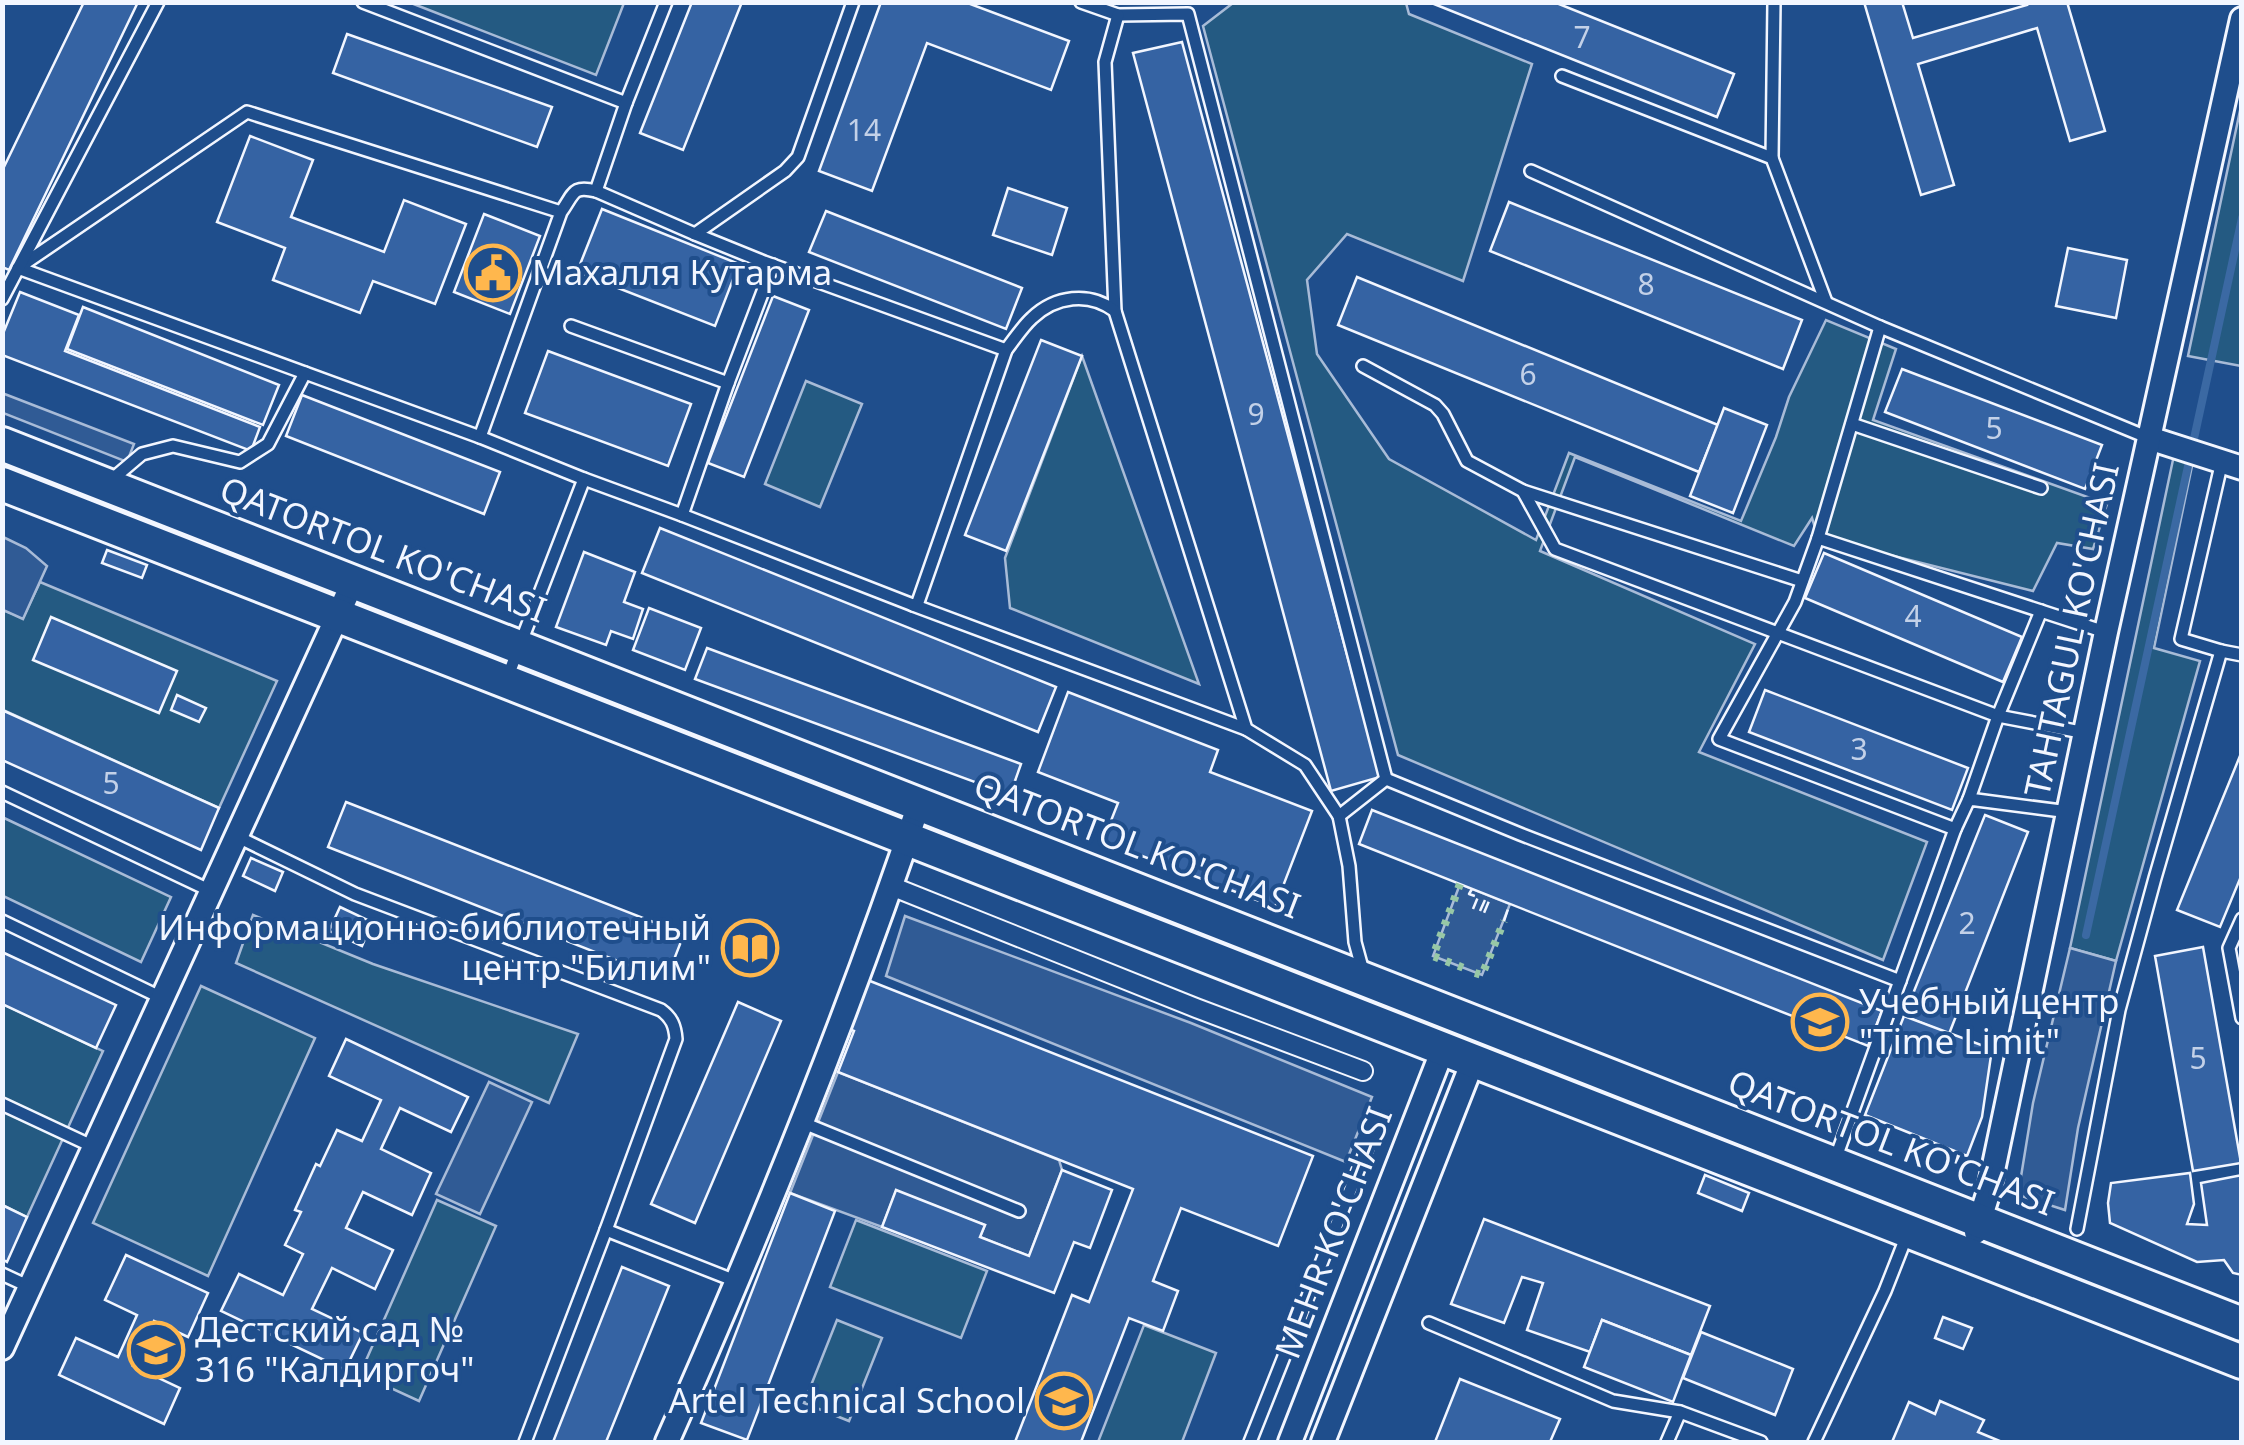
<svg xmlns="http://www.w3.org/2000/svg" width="2244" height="1445" font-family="'Noto Sans',sans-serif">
  <rect width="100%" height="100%" fill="#1f4e8c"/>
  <g fill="#245a82" stroke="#a8bbd7" stroke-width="2.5">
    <path d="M411,3H624L596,75Z"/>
    <path d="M1233,3H1406L1409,14L1532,64L1463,281L1347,234L1307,280L1317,354L1389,459L1536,540L1569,453L1741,521L1776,437L1789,397L1826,320L1896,349L1873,420L2107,504L2093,549L2057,543L2033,591L1818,537L1812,518L1794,546L1575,457L1540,551L1755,644L1699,752L1927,842L1883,960L1398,755L1203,26Z"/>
    <path d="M2241,106L2242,366H2241L2188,356Z"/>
    <path d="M1082,356L1199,684L1010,608L1005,558Z"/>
    <path d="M806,381L862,404L820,507L765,484Z"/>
    <path d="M2174,455L2193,461L2154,648L2200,661L2116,961L2070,948Z"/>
    <path d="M40,582L277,681L219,808L3,710V610L23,618Z"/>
    <path d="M2,817L171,897L141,962L3,896Z"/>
    <path d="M253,915L373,964L578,1034L549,1103L236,963Z"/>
    <path d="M201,986L315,1038L208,1276L93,1223Z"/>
    <path d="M3,1004L103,1051L27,1217L3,1205Z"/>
    <path d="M437,1200L496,1226L419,1401L360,1374Z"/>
    <path d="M856,1220L987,1271L961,1338L830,1287Z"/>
    <path d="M837,1320L882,1338L849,1421L804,1403Z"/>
    <path d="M1144,1325L1216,1353L1182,1442H1098Z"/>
  </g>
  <g fill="#305b95" stroke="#a8bbd7" stroke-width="2.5">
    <path d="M2,393L134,444L127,462L3,413Z"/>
    <path d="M3,537L26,548L47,566L23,619L3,610Z"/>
    <path d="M1460,884L1510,904L1482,975L1433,956Z"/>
    <path d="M905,916L1191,1023L1372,1097L1346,1162L886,976Z"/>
    <path d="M2070,948L2116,961L2078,1128L2065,1210L2018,1195L2033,1103Z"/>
    <path d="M838,1072L1059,1160L1062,1170L1029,1256L980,1237L985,1225L896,1191L882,1227L790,1193Z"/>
    <path d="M489,1082L532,1102L480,1214L436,1194Z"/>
  </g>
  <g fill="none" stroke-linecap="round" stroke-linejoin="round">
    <path stroke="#3b69a3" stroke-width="8" d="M2086,935L2242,218"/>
  </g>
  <g fill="#3563a3" stroke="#f2f6ff" stroke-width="2.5">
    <path d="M84,2H138L9,270L2,267V171Z"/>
    <path d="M692,2H742L683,150L640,133Z"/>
    <path d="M881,2H965L1069,41L1051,90L927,43L872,191L819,171Z"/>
    <path d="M1429,2H1554L1734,74L1717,117Z"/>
    <path d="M1864,2H1902L1913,38L2027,5L2026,2H2067L2105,131L2070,141L2037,28L1918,64L1954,185L1921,195Z"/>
    <path d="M347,34L552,107L537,147L333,73Z"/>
    <path d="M1182,42L1380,777L1331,791L1133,53Z"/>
    <path d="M250,136L313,160L291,217L384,252L404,200L466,224L435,304L373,281L360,313L273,280L285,248L217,222Z"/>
    <path d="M1008,188L1067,208L1052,255L993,235Z"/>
    <path d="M1509,202L1802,320L1783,369L1490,251Z"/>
    <path d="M602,209L739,264L715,326L577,272Z"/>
    <path d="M826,211L1022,288L1006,329L809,252Z"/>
    <path d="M484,214L540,236L510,314L454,292Z"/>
    <path d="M2068,248L2127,260L2116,318L2056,306Z"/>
    <path d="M1357,277L1718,425L1699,472L1338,325Z"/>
    <path d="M20,292L79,315L65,351L260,427L251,451L2,355V336Z"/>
    <path d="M773,296L809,310L744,477L708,463Z"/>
    <path d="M83,307L279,385L263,425L67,349Z"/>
    <path d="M1041,340L1082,356L1006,551L965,535Z"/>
    <path d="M548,351L691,404L668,466L525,413Z"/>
    <path d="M1902,369L2102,445L2085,489L1885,412Z"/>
    <path d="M302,395L500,472L484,514L286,436Z"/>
    <path d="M1724,408L1767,425L1733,513L1690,496Z"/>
    <path d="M660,528L1056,687L1038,732L642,573Z"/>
    <path d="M107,550L147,565L142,578L102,563Z"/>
    <path d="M584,552L635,572L624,602L643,609L633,639L611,631L606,645L556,627Z"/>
    <path d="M1824,553L2022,637L2003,682L1805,598Z"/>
    <path d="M649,608L701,628L685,670L633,650Z"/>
    <path d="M51,617L177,671L159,713L33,660Z"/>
    <path d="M707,648L1021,764L1010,795L695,679Z"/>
    <path d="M1765,690L1968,768L1952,810L1749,732Z"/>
    <path d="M1068,692L1218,750L1210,772L1312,811L1275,907L1103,841L1118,803L1038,772Z"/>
    <path d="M177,695L206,708L199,722L171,710Z"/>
    <path d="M2,710L219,808L201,850L2,760Z"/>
    <path d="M2242,751V874L2220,927L2177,910Z"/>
    <path d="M346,802L684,934L666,980L328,847Z"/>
    <path d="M1372,810L1882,1011L1868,1046L1359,844Z"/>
    <path d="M1985,815L2028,832L1949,1034L1904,1016Z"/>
    <path d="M251,858L283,872L275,891L243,876Z"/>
    <path d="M340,907L372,922L362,946L329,931Z"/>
    <path d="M2203,947L2241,1163L2193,1171L2155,956Z"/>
    <path d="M2,952L116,1005L96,1048L2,1004Z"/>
    <path d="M865,979L1313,1156L1278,1246L1181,1208L1153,1281L1178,1291L1163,1331L1129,1318L1081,1442H1015L1072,1295L1089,1302L1133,1189L838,1072L854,1031L847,1028Z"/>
    <path d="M738,1002L781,1021L695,1223L651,1204Z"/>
    <path d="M1904,1016L1992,1049L1982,1117L1967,1156L1865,1115Z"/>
    <path d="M346,1039L468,1097L451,1132L400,1108L381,1149L431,1173L412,1215L363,1192L346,1228L393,1250L375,1289L332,1268L312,1309L363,1333L345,1370L221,1311L239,1274L283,1295L303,1254L285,1245L301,1212L295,1210L316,1164L320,1166L337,1130L362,1141L381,1100L329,1076Z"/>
    <path d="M1062,1170L1112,1190L1090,1248L1074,1242L1054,1293L882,1227L896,1190L985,1225L980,1237L1029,1256Z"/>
    <path d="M2190,1173L2194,1204L2187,1224L2207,1225L2201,1183L2242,1175V1275L2233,1273L2224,1260L2197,1262L2110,1223L2108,1203L2111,1183Z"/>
    <path d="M1705,1175L1749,1193L1742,1211L1698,1193Z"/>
    <path d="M790,1193L835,1211L747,1440L701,1423Z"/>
    <path d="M2,1205L27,1217L7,1262L2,1259Z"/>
    <path d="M1484,1219L1710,1306L1691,1355L1602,1320L1590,1352L1527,1330L1543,1283L1522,1277L1504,1323L1451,1304Z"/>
    <path d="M126,1255L208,1293L188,1337L154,1321L133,1366L180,1388L164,1424L59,1375L76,1338L118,1357L137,1315L105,1300Z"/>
    <path d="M622,1267L669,1286L606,1442H553Z"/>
    <path d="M1943,1317L1972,1328L1963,1349L1935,1338Z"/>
    <path d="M1602,1320L1691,1355L1673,1402L1584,1367Z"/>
    <path d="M1701,1332L1793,1369L1775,1415L1683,1378Z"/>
    <path d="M1460,1379L1560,1419L1550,1442H1435Z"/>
    <path d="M1940,1401L1984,1420L1978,1432L2002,1442H1892L1909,1402L1935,1414Z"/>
  </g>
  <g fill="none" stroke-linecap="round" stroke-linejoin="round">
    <g stroke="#f2f6ff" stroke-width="16">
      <g id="service">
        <path d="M363,2L626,103L666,2"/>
        <path d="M853,2L798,157L785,171L695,234L764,262L1006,350"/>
        <path d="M1081,2L1118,15L1188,14L1386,779L1339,816"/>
        <path d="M1118,15L1105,62L1115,311L1246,729L1305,765L1339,816L1349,866L1355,942L1364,975"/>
        <path d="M1562,76L1772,158L1826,302"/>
        <path d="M1772,158L1774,2"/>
        <path d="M1531,171L1880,327"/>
        <path d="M596,191L626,103"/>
        <path d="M561,212L247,112L18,268L480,437L561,212C574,194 572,185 596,191L695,234"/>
        <path d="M2,299L158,2"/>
        <path d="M571,326L728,383"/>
        <path d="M1363,366L1435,405L1443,414L1467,461L1523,491L1555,549L1998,716L2086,733"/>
        <path d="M1852,424L2041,488"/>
        <path d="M480,437L584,479"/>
        <path d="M109,482L142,454L173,446L240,462L268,444L305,373"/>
        <path d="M1523,491L1802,581"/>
        <path d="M682,515L728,383L773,265"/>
        <path d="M1818,538L1880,327L2149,438"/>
        <path d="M913,605L1246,729"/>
        <path d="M2221,651L2242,655"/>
        <path d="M506,681L584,479L682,515L913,605H917L1006,350C1014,340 1022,327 1032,318C1055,296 1089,291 1115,311"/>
        <path d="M1386,779L1520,834L1900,981"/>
        <path d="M2,792L211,891"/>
        <path d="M1969,799L1998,716L2041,611"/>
        <path d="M1955,829L1719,739L1795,602L1818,538L2105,632"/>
        <path d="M236,836L355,894L661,1010C672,1018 675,1026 676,1039L606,1230L738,1282"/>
        <path d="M2242,919L2229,948L2242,1018"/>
        <path d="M2,921L162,998"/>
        <path d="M2,1104L94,1147"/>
        <path d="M801,1122L1019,1211"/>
        <path d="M1835,1160L1955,829L1969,799L2069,812"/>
        <path d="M2077,1229L2119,1010L2155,878L2221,651L2181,639L2222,461"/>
        <path d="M2,1274L30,1287"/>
        <path d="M1429,1323L1613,1401L1680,1412L1761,1442"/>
        <path d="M525,1442L606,1230"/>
        <path d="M1250,1442L1367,1148"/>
        <path d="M1667,1442L1680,1412"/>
        <path d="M1814,1442L1885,1291L1907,1235"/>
      </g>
    </g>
    <g stroke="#f2f6ff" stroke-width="22">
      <path id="pedestrian" d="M891,886L1196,1008L1363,1071"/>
    </g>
    <g stroke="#f2f6ff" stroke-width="28">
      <g id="minor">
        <path d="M2149,438L2242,468"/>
        <path d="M1976,1232L1988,1194L2106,632L2242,19"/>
        <path d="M2,1348L353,582"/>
        <path d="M667,1442C760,1233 846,1021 919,804"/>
        <path d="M1290,1442L1443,1049"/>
        <path d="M1323,1442L1473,1061"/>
      </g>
    </g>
    <g stroke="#f2f6ff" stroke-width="38">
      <g id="secondary">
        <path d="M2,444L2242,1324"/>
        <path d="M2,484L2242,1362"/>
      </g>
    </g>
    <use href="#service" stroke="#1f4e8c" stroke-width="11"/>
    <use href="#pedestrian" stroke="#1f4e8c" stroke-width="18"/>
    <use href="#minor" stroke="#1f4e8c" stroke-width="22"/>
    <use href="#secondary" stroke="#1f4e8c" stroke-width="32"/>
    <g stroke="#97c8a6" stroke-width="8" stroke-dasharray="5 8" stroke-linecap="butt">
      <path d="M1460,884L1433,956L1469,970"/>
      <path d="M1475,973L1482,975L1504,921"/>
    </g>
    <g stroke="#f2f6ff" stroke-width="2.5" stroke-dasharray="12 5" stroke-linecap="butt">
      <path d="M1472,889L1469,894L1478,897L1473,909"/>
      <path d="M1480,911L1485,900L1489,901L1484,913"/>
      <path d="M1504,921L1508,909"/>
    </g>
  </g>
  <defs>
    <g id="civic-ring" transform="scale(2.875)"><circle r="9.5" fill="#1f4e8c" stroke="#ffb74d" stroke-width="1.5"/><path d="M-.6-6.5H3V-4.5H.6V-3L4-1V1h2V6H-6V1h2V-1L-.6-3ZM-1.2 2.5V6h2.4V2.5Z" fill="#ffb74d"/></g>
    <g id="library-ring" transform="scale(2.875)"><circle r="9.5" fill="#1f4e8c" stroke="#ffb74d" stroke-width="1.5"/><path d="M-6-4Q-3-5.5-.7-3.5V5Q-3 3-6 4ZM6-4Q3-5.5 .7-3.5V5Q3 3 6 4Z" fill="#ffb74d"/></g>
    <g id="school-ring" transform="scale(2.875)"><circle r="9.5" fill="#1f4e8c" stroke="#ffb74d" stroke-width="1.5"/><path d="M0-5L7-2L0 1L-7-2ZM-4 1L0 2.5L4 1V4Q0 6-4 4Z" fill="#ffb74d"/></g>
  </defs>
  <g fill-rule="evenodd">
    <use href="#civic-ring" x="493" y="273"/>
    <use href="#library-ring" x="750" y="948"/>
    <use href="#school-ring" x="1820" y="1022"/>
    <use href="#school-ring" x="156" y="1350"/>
    <use href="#school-ring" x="1064" y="1401"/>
  </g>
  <g text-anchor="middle" stroke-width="8" stroke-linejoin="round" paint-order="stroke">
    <g font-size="30" fill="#c3d1e8">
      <text x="1582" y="48">7</text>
      <text x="864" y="141">14</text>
      <text x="1646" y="295">8</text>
      <text x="1528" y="385">6</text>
      <text x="1256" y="425">9</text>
      <text x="1994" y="439">5</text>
      <text x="1913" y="627">4</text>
      <text x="1859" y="760">3</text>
      <text x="111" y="794">5</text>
      <text x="1967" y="934">2</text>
      <text x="2198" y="1069">5</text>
    </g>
    <g font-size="35" fill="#f2f6ff" stroke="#1f4e8c" text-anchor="start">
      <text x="532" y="285">Махалля Кутарма</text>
      <text x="711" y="940" text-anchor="end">Информационно-библиотечный<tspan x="711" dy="40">центр "Билим"</tspan></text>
      <text x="1859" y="1014">Учебный центр<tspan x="1859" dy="40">"Time Limit"</tspan></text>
      <text x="195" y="1342">Дестский сад №<tspan x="195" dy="40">316 "Калдиргоч"</tspan></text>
      <text x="1025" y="1413" text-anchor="end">Artel Technical School</text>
    </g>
    <g font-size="35" fill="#f2f6ff" stroke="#1f4e8c">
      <text transform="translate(383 550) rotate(21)" y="12">QATORTOL KO'CHASI</text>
      <text transform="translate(2072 630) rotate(-78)" y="12">TAHTAGUL KO'CHASI</text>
      <text transform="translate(1137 846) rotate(21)" y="12">QATORTOL KO'CHASI</text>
      <text transform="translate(1891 1143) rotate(21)" y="12">QATORTOL KO'CHASI</text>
      <text transform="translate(1334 1233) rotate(-69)" y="12">MEHR KO'CHASI</text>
    </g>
  </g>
  <rect width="2244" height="1445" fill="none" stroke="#f2f6ff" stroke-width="10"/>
</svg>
